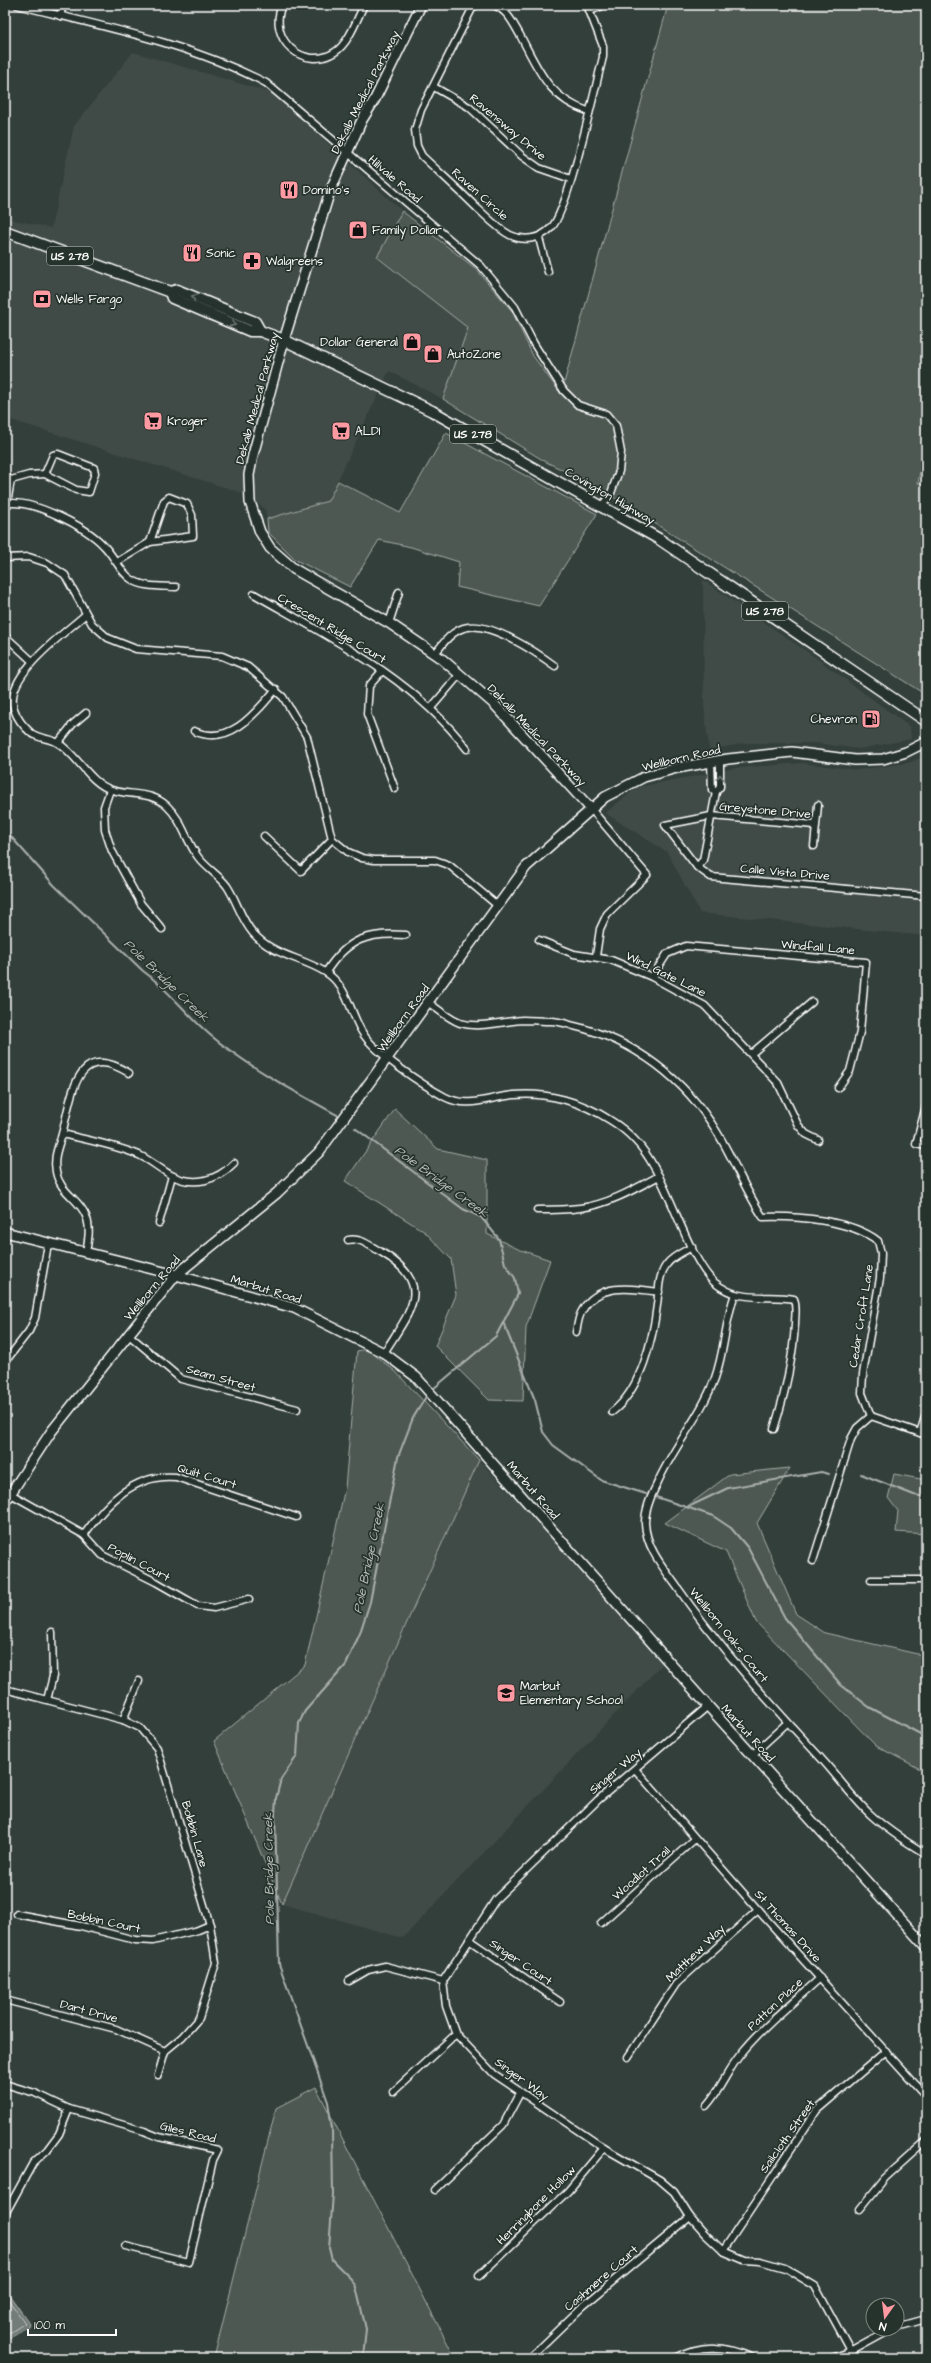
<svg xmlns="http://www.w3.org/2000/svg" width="931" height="2363" font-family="'Architects Daughter',sans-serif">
  <rect width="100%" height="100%" fill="#333f3a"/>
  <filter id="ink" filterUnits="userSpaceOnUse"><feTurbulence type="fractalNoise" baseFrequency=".025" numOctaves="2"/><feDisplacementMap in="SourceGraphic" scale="8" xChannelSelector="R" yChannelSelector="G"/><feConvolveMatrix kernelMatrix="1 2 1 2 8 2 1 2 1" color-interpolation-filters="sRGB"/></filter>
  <g filter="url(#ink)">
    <g fill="#404c47">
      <path d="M133,52L272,93L402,211L377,258L468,328L443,399L389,371L328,501L267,519L265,509L246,494L5,418V218L51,228L74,126Z"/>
      <path d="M703,580L819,660L910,727L911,739L859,749L817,743H745L709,750L704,705Z"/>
      <path d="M926,756V936L700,913L667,852L605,813L638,787L736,768L802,763L858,770L908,763Z"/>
      <path d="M479,1460L511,1495L550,1526L666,1660L403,1938L282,1904Z"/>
    </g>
    <g fill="#4d5853" stroke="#a6aca9">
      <path d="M668,5H926V437L918,483L926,486V695L591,483L546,462L443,399L468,328L377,257L402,211L476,269L512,311L533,356L561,394Z"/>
      <path d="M446,433L597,514L539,606L457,587L459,562L411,547L379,540L350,587L296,560L268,532L267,519L328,501L338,481L400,513Z"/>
      <path d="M395,1109L438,1149L487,1160V1234L518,1249L550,1260L526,1327L523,1401L489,1400L435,1346L456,1295L451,1259L425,1232L345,1181Z"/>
      <path d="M367,1349L395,1371L479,1460L282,1904L214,1741L305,1665L345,1488L357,1351Z"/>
      <path d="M790,1468L757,1523L796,1614L825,1633L926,1656V1772L876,1746L756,1622L726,1552L665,1523L730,1474Z"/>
      <path d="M894,1474L926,1480V1534L896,1532L898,1511L888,1498Z"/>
      <path d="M316,2087L455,2358H214L276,2108Z"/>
    </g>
    <path fill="#737b78" stroke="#abb0ae" d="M5,2289L30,2324L29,2327L5,2341Z"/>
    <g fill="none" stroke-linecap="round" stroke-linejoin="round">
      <path stroke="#c7cac9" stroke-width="1" d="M5,2295L25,2323L5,2336"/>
      <g stroke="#abb0ae" stroke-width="2">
        <path d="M5,830L54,885L143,971C168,989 186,1014 209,1034C245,1065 297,1093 339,1116"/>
        <path d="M355,1128L463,1209L481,1217L499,1239L505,1264L515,1278L518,1294L496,1336L433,1389"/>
        <path d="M503,1322L535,1400L543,1432L553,1445L601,1480L646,1494"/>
        <path d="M861,1474L914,1495L926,1497"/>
        <path d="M656,1497L713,1516L731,1528L748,1548L785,1618L841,1685L869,1707L926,1737"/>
        <path d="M688,1507L728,1488L821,1472L829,1474"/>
        <path d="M363,2358L366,2329L356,2287L351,2279L332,2260L329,2248L333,2194L332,2128L328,2102L279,1964L275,1814L276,1798L281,1779L297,1756L299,1723L305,1711L346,1665L360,1633L370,1602L398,1457L413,1418L427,1395"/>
      </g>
      <g stroke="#fff" stroke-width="9">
        <g id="street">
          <path d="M17,5C101,26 189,43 266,83L481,266L515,307L534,344L564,391L578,405L606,414L616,426L621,452L619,471L611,493L602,506"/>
          <path d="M282,5C267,39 304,72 335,52C349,43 357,19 364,5"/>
          <path d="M474,5L421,110L415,130L417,146L422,156C440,173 459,190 477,208C487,217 498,229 510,235C524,242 540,239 551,228C568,212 595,88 603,57V46L587,5"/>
          <path d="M494,5C508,11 513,23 520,35C538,69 549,99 588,111"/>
          <path d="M590,11L604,5"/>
          <path d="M60,16L63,5"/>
          <path d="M434,87L469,107L522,156L539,168L571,179"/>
          <path d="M539,238L548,272"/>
          <path d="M58,454L94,468L95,473L89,492L76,490L45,474L53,455Z"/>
          <path d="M5,476L11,480L29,475L45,474"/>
          <path d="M169,497L187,504L192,515L193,536L150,542L164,501Z"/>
          <path d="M7,503L11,480"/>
          <path d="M5,504C31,498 87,527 104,546C114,556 120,572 131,579C143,588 163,586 176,587"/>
          <path d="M5,558L29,557L47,563L65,575L92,624L108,638L136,649L222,656L248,667L283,697L307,737L332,839L348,852L362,858L374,860H435L449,865L498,906"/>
          <path d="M117,562L150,542"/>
          <path d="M254,594C329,637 413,678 467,749"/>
          <path d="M86,614C64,634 3,676 14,709C17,718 24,727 31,733C39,739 50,738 58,743C78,755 89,783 112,790C131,796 151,791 167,806C182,820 186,840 198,857C206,868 219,875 227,886C237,901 241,919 253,933C273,956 301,957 325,972C347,985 350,1012 362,1032C374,1053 423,1085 445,1097C468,1109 490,1097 514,1095C548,1092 582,1102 610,1120C628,1131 644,1148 654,1167C672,1198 689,1254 710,1278C716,1285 727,1291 735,1294C754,1299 775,1296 794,1299C797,1308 795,1316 795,1324C793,1361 785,1394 774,1429"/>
          <path d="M389,623L399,592"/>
          <path d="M5,636L32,661"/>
          <path d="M435,654C443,643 453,629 468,627C492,623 536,652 555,666"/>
          <path d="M382,671L369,686L367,714L395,789"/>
          <path d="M431,708L460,674"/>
          <path d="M194,731C229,747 255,714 276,689"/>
          <path d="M58,743L73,724L86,713"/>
          <path d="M711,762L712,790L716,792"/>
          <path d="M110,790L104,807L105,830L112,851L141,904L162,929"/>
          <path d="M591,809L647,875L607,914L600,929L596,956"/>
          <path d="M815,825L711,816L665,825L697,867L711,877L926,896"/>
          <path d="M264,836L301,871L332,839"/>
          <path d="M814,846L818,805"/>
          <path d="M697,867L703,860L716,792L720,787V761"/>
          <path d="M539,940L574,954L611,960L652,977L705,1006L778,1083L798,1125L806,1134L818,1140"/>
          <path d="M326,972C347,939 368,932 406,935"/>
          <path d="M652,977L667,954L686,946L866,962L860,1032L850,1071L838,1088"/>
          <path d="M429,1003C439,1010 449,1019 460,1023C479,1029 503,1021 523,1020C532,1020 542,1021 551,1021C559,1021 567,1024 574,1026C634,1040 685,1079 717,1132C734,1160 745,1190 763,1217C798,1216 851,1220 878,1241L881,1253L880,1278L863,1374L862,1393L871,1416"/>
          <path d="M751,1054L812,1002"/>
          <path d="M926,1106L916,1144L926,1146"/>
          <path d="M62,1134C88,1140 115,1145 139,1155C150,1160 160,1169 171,1175C193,1187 217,1181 234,1163"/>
          <path d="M537,1210C551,1210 565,1210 580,1208C607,1205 635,1189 659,1176"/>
          <path d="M159,1223L172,1176"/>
          <path d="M348,1240C360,1237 370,1246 381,1252C437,1285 409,1312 384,1353"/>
          <path d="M86,1252C88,1241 91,1228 86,1216C79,1198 60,1193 56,1172C53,1158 58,1148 62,1134C72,1097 75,1039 129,1073"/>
          <path d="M735,1294C725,1321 725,1350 715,1378C701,1416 673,1447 657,1484C651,1496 645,1509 645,1523C646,1547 662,1566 675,1584C717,1645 767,1700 817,1754C835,1773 851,1796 870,1814C887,1830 906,1842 926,1854"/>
          <path d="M576,1332C578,1325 578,1317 582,1311C598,1282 632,1288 659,1292"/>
          <path d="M129,1335L181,1379L297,1409"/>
          <path d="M5,1362L29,1331L35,1318L48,1244"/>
          <path d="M612,1412C641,1390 653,1339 657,1305C659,1291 658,1275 667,1264C673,1256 683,1252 692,1247"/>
          <path d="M871,1416L926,1435"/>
          <path d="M920,1433L926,1414"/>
          <path d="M9,1493L84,1535L102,1555L156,1582L198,1606L214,1608L249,1599"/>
          <path d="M84,1535C106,1503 135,1473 176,1477L296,1517"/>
          <path d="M813,1561L851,1439L857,1428L871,1416"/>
          <path d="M871,1580H926"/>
          <path d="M5,1689L123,1720L140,1728L157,1748L210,1925L216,1963L199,2018L182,2037L165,2051L158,2075"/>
          <path d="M47,1700L53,1676L52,1632"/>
          <path d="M708,1706L598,1800L496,1899L443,1981L446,2006L456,2034L494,2074L604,2148L660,2180L674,2192L690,2217L705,2234L723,2251L744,2260L760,2261L785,2268L815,2286L854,2358"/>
          <path d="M123,1720L139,1681"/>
          <path d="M752,1755L787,1723"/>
          <path d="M635,1769L758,1910L926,2096"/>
          <path d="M17,1914L81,1926L135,1940L153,1941L198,1930L210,1925"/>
          <path d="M601,1923L695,1839"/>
          <path d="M469,1940L560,2002"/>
          <path d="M349,1981L368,1970L385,1966L443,1981"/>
          <path d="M5,2000L116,2029L165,2051"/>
          <path d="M628,2057L676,1984L758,1910"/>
          <path d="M5,2084L35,2093L69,2109L144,2131L159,2137L218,2150L213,2160L189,2262L125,2246"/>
          <path d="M393,2092L456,2034"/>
          <path d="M706,2106C720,2091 727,2071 740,2055C763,2026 793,2003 820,1978"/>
          <path d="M435,2190L503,2125L520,2093"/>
          <path d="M860,2209L885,2178L926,2141"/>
          <path d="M5,2214L33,2163L47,2150L59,2134L69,2109"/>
          <path d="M723,2251L817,2110L886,2051"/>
          <path d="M479,2276L568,2191L604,2148"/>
          <path d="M897,2327L926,2319"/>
          <path d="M529,2358L582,2307L690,2217"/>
          <path d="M676,2358C702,2343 726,2346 753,2358"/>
          <path d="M832,2358L852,2351L892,2329"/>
        </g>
      </g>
      <g stroke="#fff" stroke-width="12">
        <g id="secondary">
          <path d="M421,5L375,99L362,120L330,191L284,340L253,455L249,475L250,502L260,532L270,548L294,569L389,623L442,659L494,704L591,809"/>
          <path d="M5,1232L176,1275L294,1308L384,1353L416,1377L708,1706L926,1947"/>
          <path d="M5,1502L51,1432L176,1275L277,1193L319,1152L526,867L605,797L644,777L677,768L728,759L792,752L855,760L883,759L906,752L926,742"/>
        </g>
      </g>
      <g stroke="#fff" stroke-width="13">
        <g id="primary">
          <path d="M5,231L170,292L177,290L245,318L255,322L260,331"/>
          <path d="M170,292L172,298L250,331H260L284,340L432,411L659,539L926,721"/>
        </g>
      </g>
      <use href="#street" stroke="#26332d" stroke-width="6"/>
      <use href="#secondary" stroke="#26332d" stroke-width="9"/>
      <use href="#primary" stroke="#26332d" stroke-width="10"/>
    </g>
    <defs><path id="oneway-chevron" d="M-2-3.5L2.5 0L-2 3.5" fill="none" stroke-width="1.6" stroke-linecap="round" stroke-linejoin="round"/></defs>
    <g stroke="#727a76">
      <use href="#oneway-chevron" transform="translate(194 297) rotate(-159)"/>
      <use href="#oneway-chevron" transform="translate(233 324) rotate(24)"/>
      <use href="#oneway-chevron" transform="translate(720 777) rotate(-90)"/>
    </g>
  </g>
  <defs>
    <g id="restaurant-square" transform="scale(1)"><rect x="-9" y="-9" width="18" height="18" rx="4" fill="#ff9aa2" stroke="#26332d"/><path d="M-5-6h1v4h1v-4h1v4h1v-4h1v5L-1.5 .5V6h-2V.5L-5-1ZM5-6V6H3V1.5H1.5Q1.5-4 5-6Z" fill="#111"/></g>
    <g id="shop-square" transform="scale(1)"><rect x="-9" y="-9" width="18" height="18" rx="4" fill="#ff9aa2" stroke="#26332d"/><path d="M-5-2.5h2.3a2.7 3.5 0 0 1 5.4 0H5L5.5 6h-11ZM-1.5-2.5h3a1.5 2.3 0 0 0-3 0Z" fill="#111"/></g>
    <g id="pharmacy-square" transform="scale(1)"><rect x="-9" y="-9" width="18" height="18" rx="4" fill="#ff9aa2" stroke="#26332d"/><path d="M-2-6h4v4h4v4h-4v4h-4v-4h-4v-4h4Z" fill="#111"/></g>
    <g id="bank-square" transform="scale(1)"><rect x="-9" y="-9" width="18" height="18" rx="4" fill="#ff9aa2" stroke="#26332d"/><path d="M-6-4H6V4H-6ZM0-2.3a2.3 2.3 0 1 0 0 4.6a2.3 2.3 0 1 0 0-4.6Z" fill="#111"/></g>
    <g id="supermarket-square" transform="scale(1)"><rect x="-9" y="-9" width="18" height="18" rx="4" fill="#ff9aa2" stroke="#26332d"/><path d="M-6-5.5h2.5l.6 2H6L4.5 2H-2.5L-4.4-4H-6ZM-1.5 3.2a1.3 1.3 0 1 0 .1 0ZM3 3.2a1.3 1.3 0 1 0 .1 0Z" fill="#111"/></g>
    <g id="fuel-square" transform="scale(1)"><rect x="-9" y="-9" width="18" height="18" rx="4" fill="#ff9aa2" stroke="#26332d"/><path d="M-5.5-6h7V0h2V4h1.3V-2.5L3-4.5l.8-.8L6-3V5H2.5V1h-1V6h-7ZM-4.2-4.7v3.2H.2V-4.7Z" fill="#111"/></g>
    <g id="school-square" transform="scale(1)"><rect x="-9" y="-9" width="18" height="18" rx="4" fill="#ff9aa2" stroke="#26332d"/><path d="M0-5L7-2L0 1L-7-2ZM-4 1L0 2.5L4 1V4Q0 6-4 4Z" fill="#111"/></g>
  </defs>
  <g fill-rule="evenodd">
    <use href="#restaurant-square" x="289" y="190"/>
    <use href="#shop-square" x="358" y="230"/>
    <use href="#restaurant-square" x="192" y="253"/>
    <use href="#pharmacy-square" x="252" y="261"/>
    <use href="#bank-square" x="42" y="299"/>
    <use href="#shop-square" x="412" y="342"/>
    <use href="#shop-square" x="433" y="354"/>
    <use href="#supermarket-square" x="153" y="421"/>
    <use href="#supermarket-square" x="341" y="431"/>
    <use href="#fuel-square" x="871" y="719"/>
    <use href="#school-square" x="506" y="1693"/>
  </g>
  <g text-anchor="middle" stroke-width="3.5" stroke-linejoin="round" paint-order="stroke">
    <g fill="#26332d" stroke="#bec2c0" stroke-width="1">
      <rect x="47" y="247" width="46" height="18" rx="3"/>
      <rect x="450" y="425" width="46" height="18" rx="3"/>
      <rect x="742" y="602" width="46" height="18" rx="3"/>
    </g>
    <g font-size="11" font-weight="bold" fill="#fff">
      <text x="70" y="260">US 278</text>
      <text x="473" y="438">US 278</text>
      <text x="765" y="615">US 278</text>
    </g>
    <g font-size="12" fill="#fff" stroke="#26332d">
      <text transform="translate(365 92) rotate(-63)" y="4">Dekalb Medical Parkway</text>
      <text transform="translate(508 127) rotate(40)" y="4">Ravensway Drive</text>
      <text transform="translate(395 179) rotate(41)" y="4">Hillvale Road</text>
      <text transform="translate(480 194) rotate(42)" y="4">Raven Circle</text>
      <text transform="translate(257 398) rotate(-75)" y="4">Dekalb Medical Parkway</text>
      <text transform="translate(610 496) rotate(30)" y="4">Covington Highway</text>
      <text transform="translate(332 628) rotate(31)" y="4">Crescent Ridge Court</text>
      <text transform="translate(537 735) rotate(46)" y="4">Dekalb Medical Parkway</text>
      <text transform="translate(681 758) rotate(-13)" y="4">Wellborn Road</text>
      <text transform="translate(765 810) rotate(5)" y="4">Greystone Drive</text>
      <text transform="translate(785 872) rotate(5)" y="4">Calle Vista Drive</text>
      <text transform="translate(818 947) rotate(5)" y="4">Windfall Lane</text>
      <text transform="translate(666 974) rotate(26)" y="4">Wind Gate Lane</text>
      <text transform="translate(403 1018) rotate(-54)" y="4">Wellborn Road</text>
      <text transform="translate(152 1288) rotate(-50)" y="4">Wellborn Road</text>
      <text transform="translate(266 1289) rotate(17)" y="4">Marbut Road</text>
      <text transform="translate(861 1316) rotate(-81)" y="4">Cedar Croft Lane</text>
      <text transform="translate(221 1378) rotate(16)" y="4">Seam Street</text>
      <text transform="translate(207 1476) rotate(17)" y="4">Quilt Court</text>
      <text transform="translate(533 1490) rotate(49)" y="4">Marbut Road</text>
      <text transform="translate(139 1562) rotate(28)" y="4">Poplin Court</text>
      <text transform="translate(729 1635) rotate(51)" y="4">Wellborn Oaks Court</text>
      <text transform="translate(748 1733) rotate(48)" y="4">Marbut Road</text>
      <text transform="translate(615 1771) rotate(-40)" y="4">Singer Way</text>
      <text transform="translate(195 1834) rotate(74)" y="4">Bobbin Lane</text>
      <text transform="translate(641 1873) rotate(-42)" y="4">Woodlot Trail</text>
      <text transform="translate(104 1921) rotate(12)" y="4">Bobbin Court</text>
      <text transform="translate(788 1926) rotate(48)" y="4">St Thomas Drive</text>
      <text transform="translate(695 1953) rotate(-44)" y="4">Matthew Way</text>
      <text transform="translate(521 1962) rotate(34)" y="4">Singer Court</text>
      <text transform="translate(775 2004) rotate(-43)" y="4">Patton Place</text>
      <text transform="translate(89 2011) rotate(15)" y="4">Dart Drive</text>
      <text transform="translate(522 2079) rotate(36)" y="4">Singer Way</text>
      <text transform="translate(188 2132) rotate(14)" y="4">Giles Road</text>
      <text transform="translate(787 2136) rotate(-55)" y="4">Sailcloth Street</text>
      <text transform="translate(536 2205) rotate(-45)" y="4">Herringbone Hollow</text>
      <text transform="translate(601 2278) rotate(-41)" y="4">Cashmere Court</text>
    </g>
    <g font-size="12" fill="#fff" stroke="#26332d" text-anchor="start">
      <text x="303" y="194">Domino's</text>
      <text x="372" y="234">Family Dollar</text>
      <text x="206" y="257">Sonic</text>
      <text x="266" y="265">Walgreens</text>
      <text x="56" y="303">Wells Fargo</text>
      <text x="398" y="346" text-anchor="end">Dollar General</text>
      <text x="447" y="358">AutoZone</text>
      <text x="167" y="425">Kroger</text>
      <text x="355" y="435">ALDI</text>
      <text x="857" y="723" text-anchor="end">Chevron</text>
      <text x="520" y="1690">Marbut<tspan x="520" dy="14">Elementary School</tspan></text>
    </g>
    <g font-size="13" font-style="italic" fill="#b9bdbc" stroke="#26332d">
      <text transform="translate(167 980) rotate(44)" y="5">Pole Bridge Creek</text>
      <text transform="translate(442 1181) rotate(36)" y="5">Pole Bridge Creek</text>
      <text transform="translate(368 1558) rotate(-78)" y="5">Pole Bridge Creek</text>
      <text transform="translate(268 1869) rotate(-91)" y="5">Pole Bridge Creek</text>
    </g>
  </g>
  <rect width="931" height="2363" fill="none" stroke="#26332d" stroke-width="20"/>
  <rect x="10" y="10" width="911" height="2343" fill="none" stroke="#fff" stroke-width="1.5" filter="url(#ink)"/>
  <g transform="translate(885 2317) rotate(194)"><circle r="19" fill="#26332d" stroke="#7d8581"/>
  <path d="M0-3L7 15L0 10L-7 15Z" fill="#ff9aa2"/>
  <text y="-6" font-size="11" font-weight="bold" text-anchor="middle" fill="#ffffff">N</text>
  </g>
  <path d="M28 2329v6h88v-6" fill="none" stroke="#ffffff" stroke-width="2"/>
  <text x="34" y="2329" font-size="12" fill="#ffffff" stroke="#26332d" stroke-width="3" paint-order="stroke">100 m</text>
</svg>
